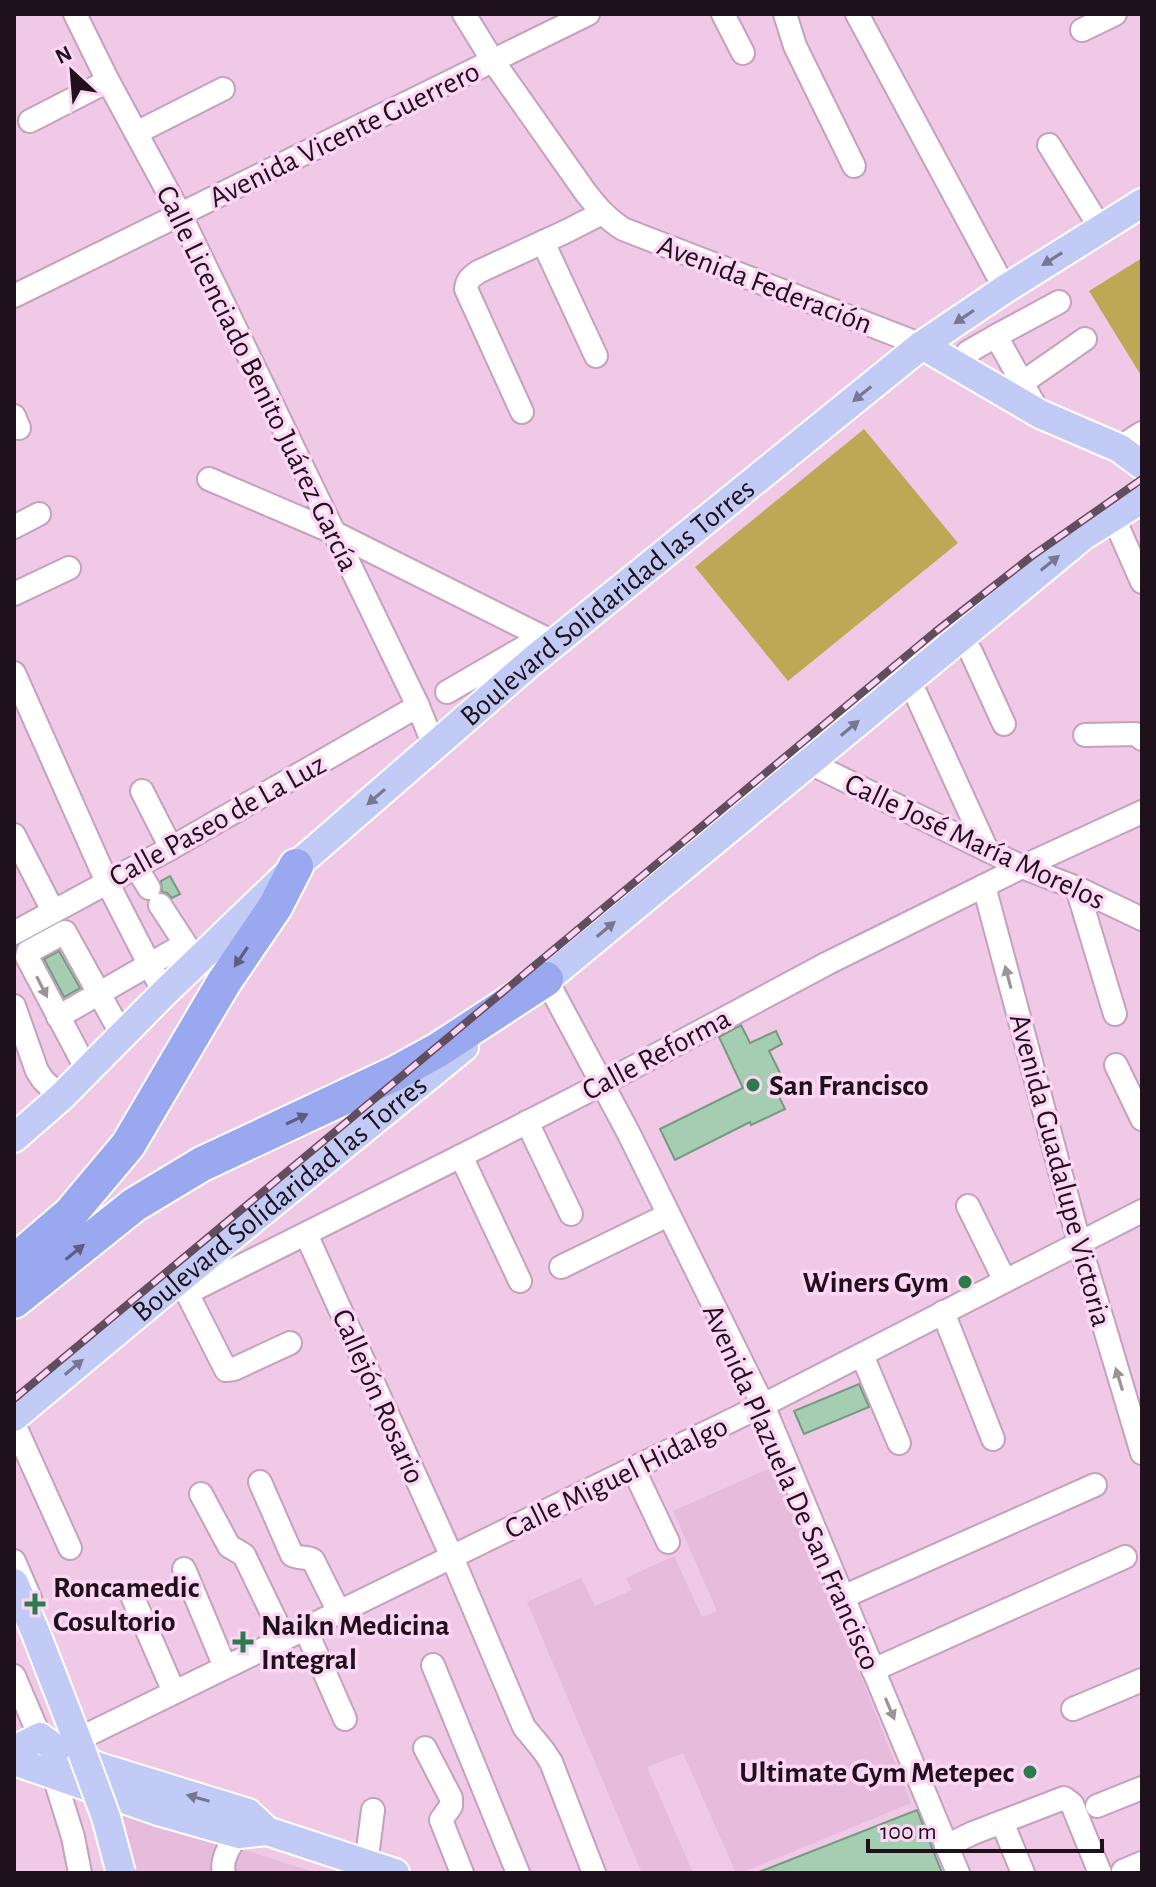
<svg xmlns="http://www.w3.org/2000/svg" width="1156" height="1887" font-family="'Alegreya Sans',sans-serif">
  <rect width="100%" height="100%" fill="#efc9e6"/>
  <g fill="#e6bbdc">
    <path d="M777,1465L911,1803L741,1873H736L683,1753L647,1767L693,1873H642L527,1602L581,1578L595,1606L632,1590L626,1578L674,1556L702,1617L717,1611L673,1511Z"/>
    <path d="M129,1813L317,1873H126L114,1816Z"/>
  </g>
  <g fill="#bfa855">
    <path d="M1142,258V377L1089,291Z"/>
    <path d="M864,429L958,543L788,681L695,567Z"/>
  </g>
  <g fill="#a5cdb1" stroke="#759a80" stroke-width="2">
    <path d="M170,876L180,894L172,898L167,893L162,892L161,881Z"/>
    <path d="M59,951L80,988L64,997L44,959Z"/>
    <path d="M741,1025L750,1043L776,1031L782,1044L769,1051L781,1075L772,1082L785,1109L751,1125L750,1122L675,1160L660,1129L743,1088L719,1037Z"/>
    <path d="M859,1384L869,1407L804,1434L794,1411Z"/>
    <path d="M917,1810L942,1873H759V1872Z"/>
  </g>
  <g fill="none" stroke-linecap="round" stroke-linejoin="round">
    <g stroke="#c5a1bd" stroke-width="26">
      <g id="minor">
        <path d="M75,14L108,81L180,214L418,706L434,746"/>
        <path d="M464,14L493,61L586,193C597,207 607,219 623,229L922,345"/>
        <path d="M723,14L743,53"/>
        <path d="M785,14L795,46L854,166"/>
        <path d="M857,14L1005,289"/>
        <path d="M1082,30L1115,14"/>
        <path d="M30,121L108,81"/>
        <path d="M136,133L223,89"/>
        <path d="M1049,145L1101,229"/>
        <path d="M543,242L596,356"/>
        <path d="M14,296L588,14"/>
        <path d="M968,352L996,336"/>
        <path d="M1022,383L1085,339"/>
        <path d="M522,412L466,289C467,280 471,277 478,272L567,231L602,213"/>
        <path d="M1039,413L996,336L1059,302"/>
        <path d="M14,416L19,428"/>
        <path d="M1119,448L1142,433"/>
        <path d="M209,479L335,533L555,643"/>
        <path d="M1113,516L1142,582"/>
        <path d="M14,527L39,514"/>
        <path d="M14,594L69,568"/>
        <path d="M962,635L972,654L1004,724"/>
        <path d="M14,673L107,882L164,993"/>
        <path d="M909,679L987,850"/>
        <path d="M447,692L542,637"/>
        <path d="M1085,735L1136,734L1142,739"/>
        <path d="M808,762L1022,867L1077,888L1142,919"/>
        <path d="M142,791L171,848"/>
        <path d="M14,835L53,911"/>
        <path d="M136,867L149,888"/>
        <path d="M984,886L1079,1242L1142,1453"/>
        <path d="M1077,888L1115,1014"/>
        <path d="M160,905L192,954"/>
        <path d="M14,933L171,848L418,706"/>
        <path d="M546,979L628,1132L763,1405L958,1873"/>
        <path d="M14,1006L37,1071L43,1080L61,1097"/>
        <path d="M58,1017L185,944"/>
        <path d="M1116,1065L1142,1119"/>
        <path d="M87,1070L27,957L28,952L65,932L122,1035"/>
        <path d="M527,1122L571,1214"/>
        <path d="M461,1156L520,1281"/>
        <path d="M968,1206L1005,1281"/>
        <path d="M306,1234L452,1557L524,1727L543,1750L551,1762L594,1873"/>
        <path d="M561,1267L668,1215"/>
        <path d="M181,1278L187,1293L461,1156L602,1084L828,963L1022,867L1142,812"/>
        <path d="M187,1293L226,1370L234,1369L290,1343"/>
        <path d="M943,1312L993,1439"/>
        <path d="M862,1355L899,1443"/>
        <path d="M14,1424L70,1548"/>
        <path d="M633,1468L668,1542"/>
        <path d="M260,1482L292,1555C299,1559 306,1556 313,1560L339,1612"/>
        <path d="M201,1494L229,1546L244,1555L284,1638"/>
        <path d="M14,1561L30,1598"/>
        <path d="M184,1569L225,1667"/>
        <path d="M843,1597L1095,1485"/>
        <path d="M133,1598L174,1692"/>
        <path d="M305,1628L345,1719"/>
        <path d="M433,1665L518,1873"/>
        <path d="M873,1670L1125,1557"/>
        <path d="M14,1676L40,1737"/>
        <path d="M1073,1709L1142,1680"/>
        <path d="M87,1735L763,1405L1142,1211"/>
        <path d="M425,1748L451,1798V1806L441,1820L462,1873"/>
        <path d="M54,1776L73,1837L80,1873"/>
        <path d="M1097,1806L1142,1788"/>
        <path d="M1002,1822L1023,1873"/>
        <path d="M946,1846L973,1833L1064,1798L1072,1804L1100,1873"/>
        <path d="M1123,1871L1142,1863"/>
        <path d="M224,1873C220,1859 231,1845 238,1833"/>
        <path d="M365,1873L373,1810"/>
      </g>
    </g>
    <g stroke="#fff" stroke-width="32">
      <g id="major">
        <path d="M922,345L1040,414L1119,448L1142,465"/>
        <path d="M530,993L1083,536L1142,499"/>
        <path id="s1" d="M14,1138L61,1097L164,993L296,866L532,661L922,345L1005,289L1142,203"/>
        <path id="s2" d="M14,1417L181,1278L464,1047"/>
        <path d="M14,1583L35,1631L82,1752"/>
        <path d="M14,1750L40,1737L56,1749L99,1767L248,1813L267,1831"/>
        <path d="M14,1761L158,1811L239,1834L267,1831L395,1873"/>
      </g>
    </g>
    <g stroke="#fff" stroke-width="38">
      <g id="highway">
        <path d="M14,1262L70,1214L128,1145L224,982L275,907L296,866"/>
        <path d="M14,1301L134,1205L202,1164L396,1073L438,1050L546,979"/>
      </g>
    </g>
    <use href="#minor" stroke="#fff" stroke-width="22"/>
    <use href="#major" stroke="#c2cbf5" stroke-width="28"/>
    <use href="#highway" stroke="#9aa9ef" stroke-width="34"/>
    <g stroke="#624d5e" stroke-width="8">
      <path id="rail" d="M14,1399L935,632L1032,556L1142,479"/>
    </g>
    <use href="#rail" stroke="#fcd6f4" stroke-width="5" stroke-dasharray="15" stroke-linecap="butt"/>
    <g stroke="#fff" stroke-width="32" stroke-linecap="butt">
      <path id="major-bridge" d="M82,1752L106,1817L121,1873"/>
    </g>
    <use href="#major-bridge" stroke="#c2cbf5" stroke-width="28"/>
  </g>
  <defs><path id="oneway-solid" d="M-6-.8H1V-3.2L6.5 0L1 3.2V.8H-6Z" transform="scale(2)"/></defs>
  <g fill="#787793">
    <use href="#oneway-solid" transform="translate(1052 259) rotate(148)"/>
    <use href="#oneway-solid" transform="translate(964 317) rotate(146)"/>
    <use href="#oneway-solid" transform="translate(862 394) rotate(141)"/>
    <use href="#oneway-solid" transform="translate(1050 563) rotate(-39)"/>
    <use href="#oneway-solid" transform="translate(850 728) rotate(-40)"/>
    <use href="#oneway-solid" transform="translate(376 797) rotate(139)"/>
    <use href="#oneway-solid" transform="translate(606 929) rotate(-40)"/>
    <use href="#oneway-solid" transform="translate(74 1367) rotate(-40)"/>
    <use href="#oneway-solid" transform="translate(198 1798) rotate(-164)"/>
  </g>
  <g fill="#5c5d85">
    <use href="#oneway-solid" transform="translate(241 957) rotate(124)"/>
    <use href="#oneway-solid" transform="translate(297 1119) rotate(-25)"/>
    <use href="#oneway-solid" transform="translate(75 1252) rotate(-39)"/>
  </g>
  <g fill="#9a9498">
    <use href="#oneway-solid" transform="translate(1008 977) rotate(-105)"/>
    <use href="#oneway-solid" transform="translate(42 987) rotate(63)"/>
    <use href="#oneway-solid" transform="translate(1119 1379) rotate(-107)"/>
    <use href="#oneway-solid" transform="translate(890 1709) rotate(67)"/>
  </g>
  <g fill="#2b7b4c" stroke="#fcd6f4" stroke-width="3">
    <circle cx="753" cy="1085" r="8"/>
    <circle cx="965" cy="1282" r="8"/>
    <path d="M31 1592h8v8h8v8h-8v8h-8v-8h-8v-8h8z"/>
    <path d="M239 1630h8v8h8v8h-8v8h-8v-8h-8v-8h8z"/>
    <circle cx="1030" cy="1772" r="8"/>
  </g>
  <g text-anchor="middle" stroke-width="7" stroke-linejoin="round" paint-order="stroke">
    <g font-size="30" fill="#1e111b" stroke="#fcd6f4">
      <text transform="translate(344 134) rotate(-26)" y="10">Avenida Vicente Guerrero</text>
      <text transform="translate(765 284) rotate(21)" y="10">Avenida Federación</text>
      <text transform="translate(258 378) rotate(64)" y="10">Calle Licenciado Benito Juárez García</text>
      <text dy="10" stroke="none"><textPath href="#s1" startOffset="800">Boulevard Solidaridad las Torres</textPath></text>
      <text transform="translate(217 820) rotate(-29)" y="10">Calle Paseo de La Luz</text>
      <text transform="translate(975 841) rotate(25)" y="10">Calle José María Morelos</text>
      <text transform="translate(656 1054) rotate(-28)" y="10">Calle Reforma</text>
      <text transform="translate(1061 1170) rotate(75)" y="10">Avenida Guadalupe Victoria</text>
      <text dy="10" stroke="none"><textPath href="#s2" startOffset="344">Boulevard Solidaridad las Torres</textPath></text>
      <text transform="translate(379 1396) rotate(66)" y="10">Callejón Rosario</text>
      <text transform="translate(616 1477) rotate(-26)" y="10">Calle Miguel Hidalgo</text>
      <text transform="translate(792 1487) rotate(66)" y="10">Avenida Plazuela De San Francisco</text>
    </g>
    <g font-size="30" font-weight="bold" fill="#1e111b" stroke="#fcd6f4" text-anchor="start">
      <text x="769" y="1095">San Francisco</text>
      <text x="949" y="1292" text-anchor="end">Winers Gym</text>
      <text x="53" y="1597">Roncamedic<tspan x="53" dy="34">Cosultorio</tspan></text>
      <text x="261" y="1635">Naikn Medicina<tspan x="261" dy="34">Integral</tspan></text>
      <text x="1014" y="1782" text-anchor="end">Ultimate Gym Metepec</text>
    </g>
  </g>
  <rect width="1156" height="1887" fill="none" stroke="#1e111b" stroke-width="32"/>
  <g transform="translate(72 72) rotate(334)" stroke="#fcd6f4" stroke-width="6" paint-order="stroke">
  <path d="M0-6L14 30L0 20L-14 30Z" fill="#1e111b"/>
  <text y="-12" font-size="22" font-weight="bold" text-anchor="middle" fill="#1e111b">N</text>
  </g>
  <path d="M868 1839v12h234v-12" fill="none" stroke="#1e111b" stroke-width="4"/>
  <text x="880" y="1839" font-size="24" fill="#1e111b" stroke="#fcd6f4" stroke-width="6" paint-order="stroke">100 m</text>
</svg>
